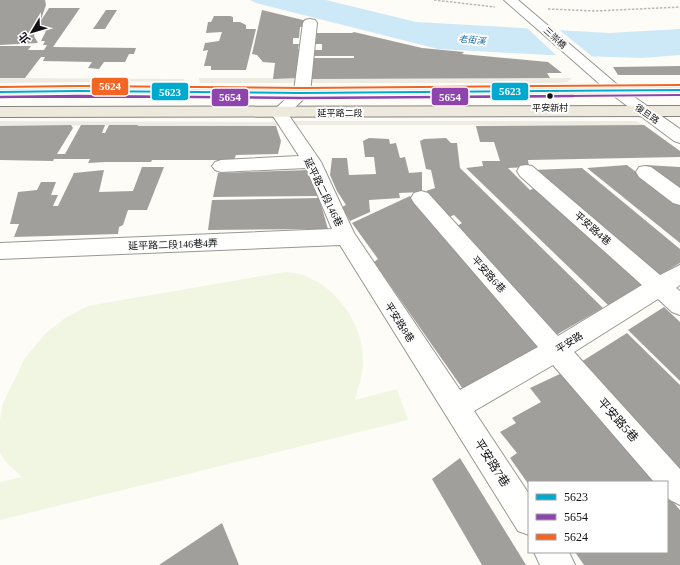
<svg xmlns="http://www.w3.org/2000/svg" width="680" height="565" font-family="'Times New Roman','Noto Sans TC',serif">
  <rect width="100%" height="100%" fill="#fdfcf7"/>
  <path fill="#f0f6e1" d="M285,272C291,273 298,273 303,275C338,288 363,324 363,361C363,375 358,387 355,400L397,389L408,420L0,520V482L22,477L5,461L0,452V420L3,403L25,358L45,334L65,318L88,306Z"/>
  <g fill="#edebe2">
    <path d="M0,78L184,79V81L0,83Z"/>
    <path d="M199,78H300V83H200Z"/>
    <path d="M572,78L567,82L561,83H310L311,79Z"/>
    <path d="M0,121L278,122L281,126H138V125L0,126Z"/>
    <path d="M293,121H636L644,125H297Z"/>
  </g>
  <path fill="#cde8f7" d="M250,0H326L416,22L609,33L680,29V55L642,58L549,55L438,49L256,3Z"/>
  <path fill="#fdfcf7" d="M525,26L557,28L594,58H559Z"/>
  <g fill="#a19f9c">
    <path d="M0,0H45L46,5L40,22L49,8H80L53,47L136,48L134,54H129L125,62H104L99,69L88,68L92,62L43,61L45,57H41L25,78H0V46H31L28,50H44L47,45H43L45,41H41L46,31L35,32L34,36L38,43L0,45Z"/>
    <path d="M106,10H117L105,29H93Z"/>
    <path d="M262,10L307,21L305,27H300L299,38H293V44H299L298,49L301,48L297,78L273,79L275,63L263,62L257,55L252,54Z"/>
    <path d="M214,16H230L233,17V22H240L246,25V29H256L246,70H211V66H204L208,50L203,51L205,43L219,41L222,32L206,33L208,22H211Z"/>
    <path d="M354,32L422,48L464,52L462,54L548,62L562,73H547L550,78L311,79V58H354V56H312L313,50H322V44H312V33H352Z"/>
    <path d="M680,66V75H618L613,67Z"/>
    <path d="M71,125L73,128L57,154H65L81,125H105L102,133H105L109,125H138V126H276L281,141L278,154L236,155L234,160H152L151,162H105L88,163L90,159H54L53,161L0,160V126Z"/>
    <path d="M644,125L680,151V157L528,160L529,167L508,168L530,190L538,187L644,285L609,306L466,168L483,166L482,161H500L494,142H480L476,126Z"/>
    <path d="M369,138L389,139L390,144L396,143L400,158L405,157L409,173L422,172V192L399,193L400,198L369,200L370,212L350,221L342,207L346,205L337,191L330,175L332,158H347L349,175L376,174L374,157H365L363,141Z"/>
    <path d="M446,138L451,143H457L460,168L603,308L556,335L457,226L462,223L454,215L449,217L426,191L435,188L431,170L426,169L420,141L424,139Z"/>
    <path d="M627,165L680,206V243L587,168Z"/>
    <path d="M645,165L680,167V191Z"/>
    <path d="M142,167H164L147,210H128L123,225L119,227L118,234L14,237L19,224H10L18,192L37,190L41,182H56L51,195H58L53,206H58L74,173L104,170L99,192L133,191Z"/>
    <path d="M582,168L680,249V263L658,276L533,170Z"/>
    <path d="M310,170L319,196L213,197L218,173Z"/>
    <path d="M410,196L545,346L465,392L374,262L378,259L352,223Z"/>
    <path d="M319,198L328,229L208,230L212,200Z"/>
    <path d="M664,307L680,322V381L628,330Z"/>
    <path d="M627,333L680,385V471L581,362Z"/>
    <path d="M562,373L656,482H529V485L510,458L517,453L500,432L516,423L512,418L541,402L530,388Z"/>
    <path d="M460,458L526,565H482L432,479Z"/>
    <path d="M667,495L680,510V565H584L575,552H667Z"/>
    <path d="M222,523L239,565H159Z"/>
  </g>
  <g fill="none" stroke-linecap="round" stroke-linejoin="round">
    <g stroke="#979795" stroke-width="2">
      <g id="minor">
        <path d="M504,0H518L620,87L680,129V143L674,141L610,93Z"/>
        <path d="M310,19L315,20L317,23L310,93L288,114L321,162L354,233L460,390L538,347L414,203L411,198L414,193L421,191L428,193L558,336L642,285L520,176L517,171L520,166L526,165L532,166L660,275L680,265V285L676,288L680,291V315L672,312L658,299L574,352L680,469V505L670,500L667,497V482H654L553,365L474,411L529,494V535L518,531L340,245L0,259V243L332,229L306,168L221,172L215,170L212,166L215,162L221,160L299,156L271,113L294,91L303,23L305,20Z"/>
        <path d="M645,166L651,167L680,188V205L673,203L639,177L636,172L639,167Z"/>
        <path d="M534,552H569L575,565H540Z"/>
      </g>
    </g>
    <g stroke="#858482" stroke-width="2">
      <g id="major">
        <path d="M680,85V95L302,98L78,96L0,97V87L78,86L302,88Z"/>
        <path d="M680,106V116L0,117V107Z"/>
      </g>
    </g>
    <g stroke="#b9b9b8" stroke-width="1.5" stroke-dasharray="2.5 1.5" stroke-linecap="butt">
      <path d="M434,0L495,7"/>
      <path d="M548,9L595,11L680,7"/>
    </g>
    <use href="#minor" fill="#fffffe" fill-rule="evenodd"/>
    <use href="#major" fill="#ede9dc" fill-rule="evenodd"/>
    <g stroke="#fff" stroke-width="4">
      <path id="bus-1" d="M0,92L78,91L302,93L680,90"/>
    </g>
    <g stroke="#fff" stroke-width="4">
      <g id="bus-2-far1">
        <path d="M12,97H173"/>
        <path d="M447,97L680,95"/>
      </g>
    </g>
    <g stroke="#fff" stroke-width="5">
      <path id="bus-2" d="M0,97L78,96L302,98L573,96"/>
    </g>
    <g stroke="#fff" stroke-width="4">
      <path id="bus-3" d="M0,87L78,86L302,88L680,85"/>
    </g>
    <use href="#bus-1" stroke="#00a9ce" stroke-width="2"/>
    <use href="#bus-2-far1" stroke="#8e44ad" stroke-width="2"/>
    <use href="#bus-2" stroke="#8e44ad" stroke-width="2.5"/>
    <use href="#bus-3" stroke="#f26522" stroke-width="2"/>
  </g>
  <circle fill="#111" stroke="#fff" stroke-width="1.5" cx="550" cy="96" r="3.5"/>
  <g text-anchor="middle" stroke-width="4" stroke-linejoin="round" paint-order="stroke">
    <g font-size="9" fill="#111" stroke="#fff">
      <text transform="translate(555 38) rotate(42)" y="3">三崇橋</text>
      <text x="340" y="116">延平路二段</text>
      <text transform="translate(647 114) rotate(35)" y="3">復旦路</text>
    </g>
    <g font-size="9" font-style="italic" fill="#1768a6" stroke="#fff">
      <text transform="translate(472 40) rotate(5)" y="3">老街溪</text>
    </g>
    <g font-size="9" fill="#111" stroke="#fff">
      <text x="550" y="111">平安新村</text>
    </g>
    <g font-size="10" fill="#111" stroke="#fff">
      <text transform="translate(324 192) rotate(64)" y="4">延平路二段146巷</text>
      <text transform="translate(593 228) rotate(41)" y="4">平安路4巷</text>
      <text transform="translate(173 244) rotate(-2)" y="4">延平路二段146巷4弄</text>
      <text transform="translate(489 274) rotate(48)" y="4">平安路6巷</text>
      <text transform="translate(400 322) rotate(57)" y="4">平安路8巷</text>
      <text transform="translate(569 342) rotate(-32)" y="4">平安路</text>
    </g>
    <g font-size="12" fill="#111" stroke="#fff">
      <text transform="translate(618 420) rotate(48)" y="4">平安路5巷</text>
      <text transform="translate(492 463) rotate(57)" y="4">平安路7巷</text>
    </g>
  </g>
  <g stroke="#fff" stroke-width="1.5">
    <rect x="91" y="77" width="38" height="19" rx="4" fill="#f26522"/>
    <rect x="491" y="82" width="38" height="19" rx="4" fill="#00a9ce"/>
    <rect x="151" y="82" width="38" height="19" rx="4" fill="#00a9ce"/>
    <rect x="431" y="87" width="38" height="19" rx="4" fill="#8e44ad"/>
    <rect x="211" y="88" width="38" height="19" rx="4" fill="#8e44ad"/>
  </g>
  <g font-size="11" text-anchor="middle" font-weight="bold" fill="#fff">
    <text x="110" y="90">5624</text>
    <text x="510" y="95">5623</text>
    <text x="170" y="96">5623</text>
    <text x="450" y="101">5654</text>
    <text x="230" y="101">5654</text>
  </g>
  <rect x="528" y="481" width="140" height="72" fill="#ffffff" stroke="#a0a0a0"/>
  <rect x="536" y="494" width="20" height="6" fill="#00a9ce" stroke="#a0a0a0"/>
  <text x="564" y="501" font-size="12" fill="#111111">5623</text>
  <rect x="536" y="514" width="20" height="6" fill="#8e44ad" stroke="#a0a0a0"/>
  <text x="564" y="521" font-size="12" fill="#111111">5654</text>
  <rect x="536" y="534" width="20" height="6" fill="#f26522" stroke="#a0a0a0"/>
  <text x="564" y="541" font-size="12" fill="#111111">5624</text>
  <g transform="translate(32 32) rotate(232)" stroke="#ffffff" stroke-width="3" paint-order="stroke">
  <path d="M0-3L7 15L0 10L-7 15Z" fill="#111111"/>
  <text y="-6" font-size="11" font-weight="bold" text-anchor="middle" fill="#111111">北</text>
  </g>
</svg>
